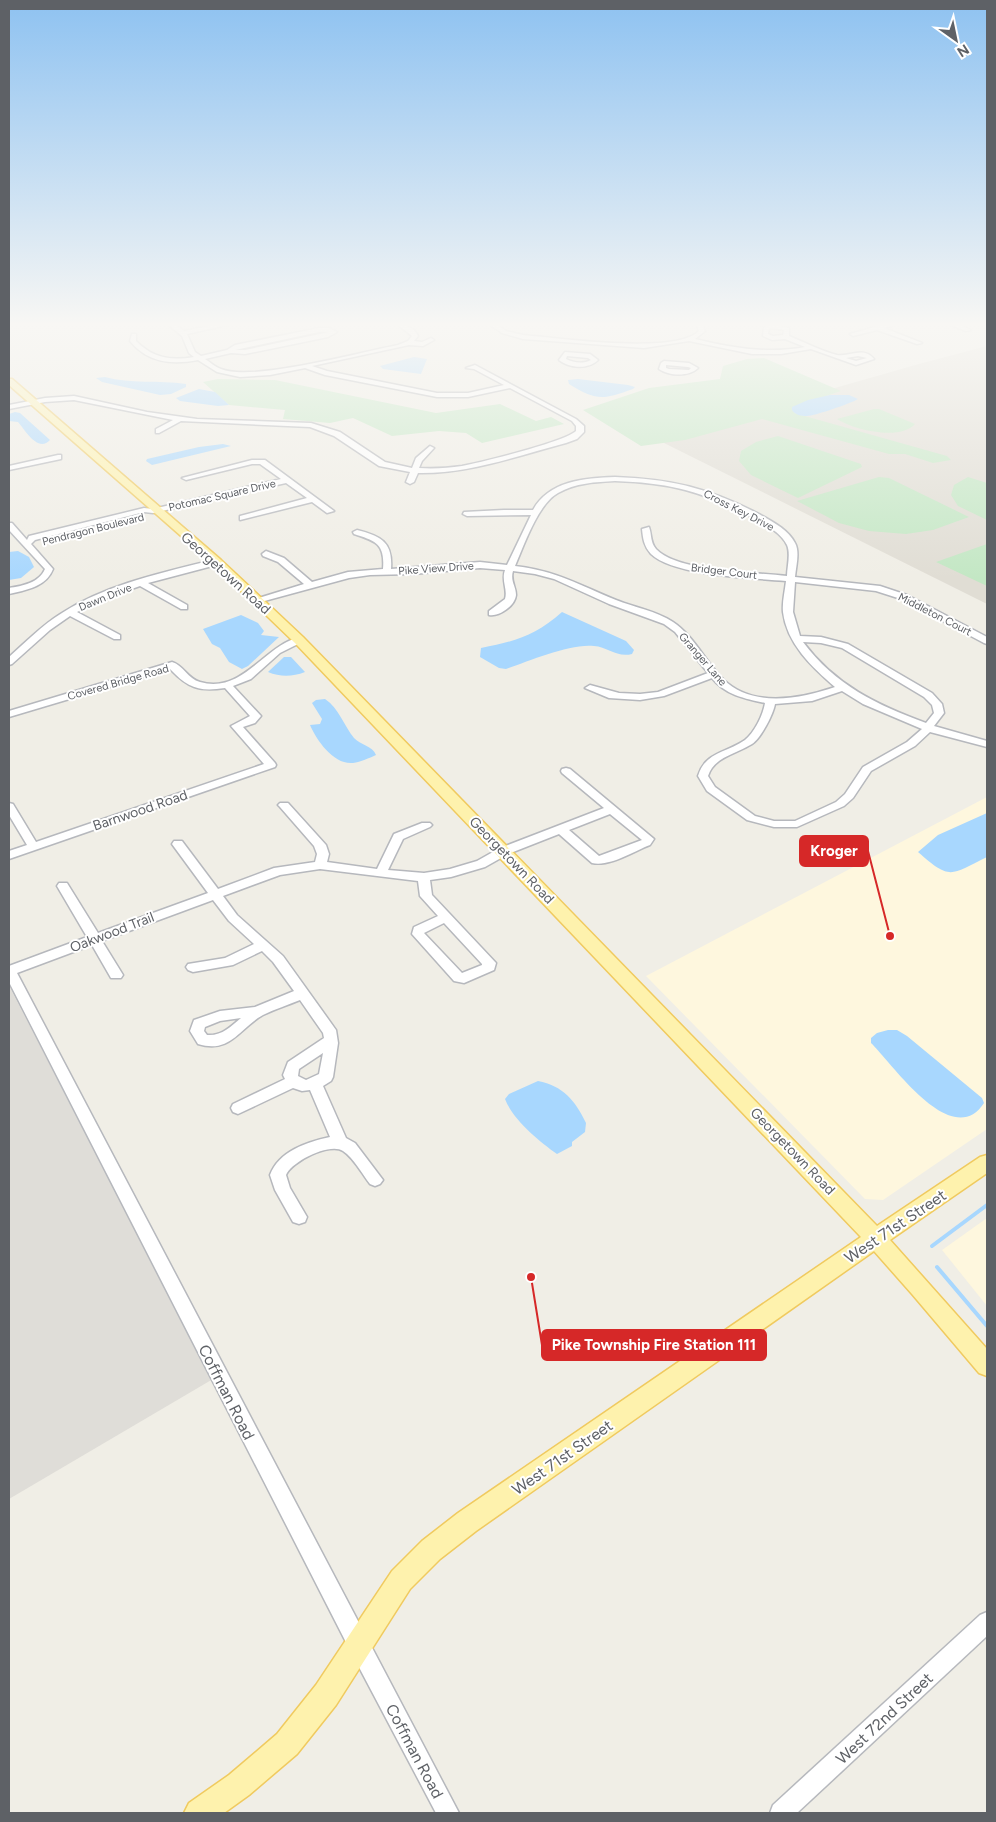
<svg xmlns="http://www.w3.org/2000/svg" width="996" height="1822" font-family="Figtree,sans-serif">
  <rect width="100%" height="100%" fill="#f0eee6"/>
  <g fill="#fef7de">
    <path d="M987,797V1129L883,1200L865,1199L646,976Z"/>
    <path d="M987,1218V1306L942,1250Z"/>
  </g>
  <path fill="#dfddd8" d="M9,986L213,1379L9,1499Z"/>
  <path fill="#e0ddd4" d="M987,346V604L656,439L919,364Z"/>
  <g fill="#c3e7c4">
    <path d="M764,358L841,391L793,407L794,413L947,456L951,460L933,463L905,454H889L762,419L685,440L641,446L583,410L649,388L720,379L723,366L747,359Z"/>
    <path d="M218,379L275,380L436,413L500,404L536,421L551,417L564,424L482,443L466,433L439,431L392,436L353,418L330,423L283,419L285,410L229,405L203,382Z"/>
    <path d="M874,409H879L915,424C900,441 854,430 837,419Z"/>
    <path d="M778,436L861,464L862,467L798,498L751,475L739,461L741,451L756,442Z"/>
    <path d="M879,477L889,478L969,517L933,530L906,534L869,531L839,523L797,501Z"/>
    <path d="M968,477L987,483V520L958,506L951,495L954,485Z"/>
    <path d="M987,544V586L936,562Z"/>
  </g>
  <g fill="#a8d7fe">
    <path d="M414,357L427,359L421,374L383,369L380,366Z"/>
    <path d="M105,377C131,384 158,380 186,384V387L171,394L160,395L102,382L96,378Z"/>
    <path d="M578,379L628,385L635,387L633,389C602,400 597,401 569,384L568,380Z"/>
    <path d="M199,389L215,392L229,405L218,406L180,401L176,398Z"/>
    <path d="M830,395H849L858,399C852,403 814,416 807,416C801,416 795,415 792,410V407L808,400Z"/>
    <path d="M15,412L20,413L50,440C38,453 25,430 18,422L9,421V414Z"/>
    <path d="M223,444L231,446L152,465L146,461L147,459L199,447Z"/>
    <path d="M18,551L29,557L34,567L21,578L9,580V552Z"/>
    <path d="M562,612L626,641L634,650L632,654C617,658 608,647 594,646C571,643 529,661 506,669L499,668L480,657L481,648C516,641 535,636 562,612Z"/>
    <path d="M241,615L258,623L264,631L261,635L279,637L248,666L242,669L229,662L220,648L212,644L203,629Z"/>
    <path d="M284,657H291L305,672C292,677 280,677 268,672Z"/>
    <path d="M325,699C339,708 344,726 354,738C360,745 373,746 376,755C369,758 361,762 353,763C334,765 317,741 310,725L320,724L322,719L312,703L316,700Z"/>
    <path d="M987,813V857C950,875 951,881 918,852L938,835Z"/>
    <path d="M888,1030H897L907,1036L982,1098L984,1103C952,1152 892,1063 871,1043V1038L877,1033Z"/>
    <path d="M538,1081C563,1086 575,1100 586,1123L585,1132L572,1142V1146L557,1154C539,1141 513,1120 505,1099L509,1094Z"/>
  </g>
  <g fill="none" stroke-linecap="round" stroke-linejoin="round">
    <g stroke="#a8d7fe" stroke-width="4">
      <path d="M932,1246L987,1205"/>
      <path d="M937,1267L987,1326"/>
    </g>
    <g stroke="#b6b8bd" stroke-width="3">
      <g id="minor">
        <path d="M168,324H175L184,331L219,324H232L187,334L195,352L201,356L227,350L235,345L319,328H329L337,332L328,337L245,354L231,353L205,359C210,362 215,367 221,369C252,382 361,352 398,345L408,341L412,336L397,324C405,324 415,328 418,336L414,341L422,342L431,338L434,340L423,346L409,345L312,366L327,371L437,393H468L504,385L474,369L466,368L475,365L576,419L584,426V432L577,439L566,443C517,456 468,474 418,473L414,482L410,484L406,482L410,472L379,466L334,436L310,427L181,421L159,433H156V429L173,420L74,400L45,402L9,409V405L45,398L74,396L147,412L197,419L311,423L340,432L385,462L412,468L416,458L430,446L434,448L422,461L419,468C434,469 448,468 462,466C482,462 564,442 576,431V426L572,421L510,388L468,397H437L325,375L305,368L270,375L240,377L217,372L198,360C172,365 148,363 130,341L132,334H136V341C153,358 170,361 194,357L189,353L182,336ZM319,332H329L245,350H235Z"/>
        <path d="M489,324H496L506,331L523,335C559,338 675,355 699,331L696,324H702L705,331L695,339C732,348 768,354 805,347L785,339L772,340L763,336L764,327L772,324L789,328V336C804,342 821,351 837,355C851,357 863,346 874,359L856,365L811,349L781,354H752L689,341L644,348L523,339L502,333ZM772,328L784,330L783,335L773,336L768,334L769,329ZM858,356L867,358L856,361L846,358Z"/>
        <path d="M885,324H897L884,328L922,343L917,344L877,330L853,336L850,334Z"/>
        <path d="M949,324H958L971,330L966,331Z"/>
        <path d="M565,352L590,354L598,360C588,370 569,368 559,360ZM567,356L588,358L591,360C583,364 574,363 566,359Z"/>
        <path d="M664,361L689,363L698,368C689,377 669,376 659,369L661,363ZM666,365L688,367L691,368L689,370L669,369L666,368Z"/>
        <path d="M58,455H61V459L9,470V466Z"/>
        <path d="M252,460H265L334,511L327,513L312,502L240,520V516L307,498L286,483L153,513L144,512L35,540L31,544L53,569C46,587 26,590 9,594V588C22,586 39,583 45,569L9,530V523H12L27,540L29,536L144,508L153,509L281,479L260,464H252L186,480L182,478Z"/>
        <path d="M615,477C672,479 708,488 759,514C771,521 788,529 795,543C800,552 796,566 795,577L880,586L907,595L987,637V644L984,643L901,599L876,591L795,582L793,612L800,636L821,637L848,644L932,693L942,704L944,713L934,726L987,741V747L930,732L915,746L871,771L853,798L844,806L797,827H774L747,820L707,791L698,776C705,752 726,753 745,740C755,732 763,715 765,703C746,699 725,695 712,678L664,696L640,700L609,698L585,688L590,685L619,693L640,694L658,692L708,673L675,632L664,624L609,604L554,579L535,574L513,571C510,581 516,586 516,595C515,606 499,617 489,615V611L505,599C508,589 501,581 505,570L480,568L413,574L370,575L349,578L257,603L252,600L304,584L278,562L263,556L262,554L266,551L284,558L312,582L348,572L383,569C385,544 376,541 354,534L353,532L357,530C381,536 393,542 391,569L480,562L507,565L531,515L467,516L463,514L464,512L504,510H533C549,481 584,478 615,477ZM615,481C671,483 701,491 751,517C764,524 781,532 787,545C791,554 787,567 787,576C755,572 677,572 656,549C650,542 652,535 649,527L642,529C643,539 644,546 651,554C674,576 753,578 786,581C785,591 782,602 783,612C787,644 812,667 835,687C800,699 752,708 723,679C705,661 694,636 673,622C657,611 633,607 616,600C579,585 557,571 515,566C524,545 538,504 558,493C575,483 596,482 615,481ZM803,642L821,643L842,648L924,697L932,705L934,713L926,723C877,705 835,685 803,642ZM842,691L863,704L922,729L907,742L863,767L845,794L836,802L795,821H774L755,816L715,787L708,776C714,757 736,754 752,744C761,738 773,715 775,704L812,701Z"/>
        <path d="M217,559L221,562L220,564L148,583L187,605V609H181L140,586L109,597L77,612L120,635V639H114L70,616L50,630L12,664L9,665V657C26,642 42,625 62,613C107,584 165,572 217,559Z"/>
        <path d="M299,637L304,640L302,642L280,653L251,679L233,686L261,716L255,723L243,727L275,763L276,765L275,767L9,859V851L27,845L9,815V803L13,804L36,842L264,764L231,726L250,716L225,688C199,692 188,688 170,669L9,717V711L172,662C183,665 188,679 200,682C242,694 263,647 299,637Z"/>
        <path d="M566,768L570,769L654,839L650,845C634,851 610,867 592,863L559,834L508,854L485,867L451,877L430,880L432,895L496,963L494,970L464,983L454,981L412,934L414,927L438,916L420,896L418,881L320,869L280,875L223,896L237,915L283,956L336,1030L338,1043L333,1077L331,1081L323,1086L346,1138L355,1143L383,1180L380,1184L375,1186L370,1184C362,1174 354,1158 343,1151C330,1142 291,1162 286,1175L290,1188L307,1217L305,1222L299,1224L293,1222L275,1190L270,1175C279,1151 307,1142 330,1137L310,1090L302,1091L293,1088L238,1114L233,1112L231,1108L233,1104L285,1079L283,1075L288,1062L324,1038L323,1033L300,1000C288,1005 275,1009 263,1015C239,1028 231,1054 198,1044L190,1031L194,1020L220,1011L255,1007L294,991L273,962L262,951L233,965L193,972L188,970L186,967L188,964L225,958L254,944L229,921L213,900L102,941L123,975L121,978H111L92,945L17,973L459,1813H436L351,1652L9,982V966L87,937L57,886L59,883H67L98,933L208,893L172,844L174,841H182L218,889L274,868L315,862L317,854L314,846L280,807L278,805L280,803H288L326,845L329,854L327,862L377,869L394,834L422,823H430L432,825L430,827L403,839L388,870L424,873L450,869L477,861L500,848L604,808L562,773L561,771L562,769ZM610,814L642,840L599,856L569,830ZM444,923L482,964V965L462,973L424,933ZM241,1018C230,1027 222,1036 207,1035L204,1031L205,1027L220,1021ZM323,1053L319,1074L306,1080L298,1076L299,1069Z"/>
        <path d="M987,1612V1636L797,1813H770L773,1805L980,1615Z"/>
      </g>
    </g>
    <g stroke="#f0ca5f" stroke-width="3">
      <path id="major" d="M9,379H12L221,560L303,637L877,1226L980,1157L987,1155V1173L890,1240L987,1349V1376L979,1373L912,1294L874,1251L476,1531L440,1559L410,1589L336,1705L297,1754L249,1795L224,1813H184L189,1803L229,1775L277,1734L316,1685L392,1571L422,1541L458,1513L861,1237L295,643L213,564L9,385Z"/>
    </g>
    <use href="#minor" fill="#fff" fill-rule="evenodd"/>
    <use href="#major" fill="#fef2ad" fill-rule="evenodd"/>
  </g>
  <linearGradient id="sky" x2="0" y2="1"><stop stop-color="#8ec2f1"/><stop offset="0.56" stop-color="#f8f7f4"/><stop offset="1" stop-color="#f8f7f4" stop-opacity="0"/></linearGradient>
  <rect width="996" height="579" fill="url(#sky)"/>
  <g text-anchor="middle" stroke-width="4" stroke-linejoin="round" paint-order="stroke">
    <g font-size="11" fill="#5e6166" stroke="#fff">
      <text transform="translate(222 495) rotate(-13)" y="4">Potomac Square Drive</text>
      <text transform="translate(739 510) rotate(27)" y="4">Cross Key Drive</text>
      <text transform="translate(93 529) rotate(-14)" y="4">Pendragon Boulevard</text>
      <text transform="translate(436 568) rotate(-4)" y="4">Pike View Drive</text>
      <text transform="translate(724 571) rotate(7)" y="4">Bridger Court</text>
      <text transform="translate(105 597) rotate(-22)" y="4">Dawn Drive</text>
      <text transform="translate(935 614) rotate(27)" y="4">Middleton Court</text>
      <text transform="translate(703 659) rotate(49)" y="4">Granger Lane</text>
      <text transform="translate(118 682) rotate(-16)" y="4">Covered Bridge Road</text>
    </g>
    <g font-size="14" fill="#5e6166" stroke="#fff">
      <text transform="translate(226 573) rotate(42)" y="5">Georgetown Road</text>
      <text transform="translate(140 810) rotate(-19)" y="5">Barnwood Road</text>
      <text transform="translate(512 860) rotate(46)" y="5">Georgetown Road</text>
      <text transform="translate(112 932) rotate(-21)" y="5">Oakwood Trail</text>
      <text transform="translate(793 1151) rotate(46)" y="5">Georgetown Road</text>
    </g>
    <g font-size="16" fill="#5e6166" stroke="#fff">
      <text transform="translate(895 1226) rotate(-34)" y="6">West 71st Street</text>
      <text transform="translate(227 1392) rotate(63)" y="6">Coffman Road</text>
      <text transform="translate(562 1457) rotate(-35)" y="6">West 71st Street</text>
      <text transform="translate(884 1718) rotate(-43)" y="6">West 72nd Street</text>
      <text transform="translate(415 1751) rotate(62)" y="6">Coffman Road</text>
    </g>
  </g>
  <path fill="none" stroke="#d62828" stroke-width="2" d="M890 936L868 851M531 1277L542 1345"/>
  <g fill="#d62828" stroke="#fff" stroke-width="2">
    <circle cx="890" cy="936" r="5"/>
    <circle cx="531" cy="1277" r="5"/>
  </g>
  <g fill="#d62828" stroke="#d62828" stroke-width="2">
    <rect x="800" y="836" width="68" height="30" rx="5"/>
    <rect x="542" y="1330" width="224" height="30" rx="5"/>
  </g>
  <g font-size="15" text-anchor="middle" font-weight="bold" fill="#fff">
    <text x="834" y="856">Kroger</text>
    <text x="654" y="1350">Pike Township Fire Station 111</text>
  </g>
  <rect width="996" height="1822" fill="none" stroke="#5e6166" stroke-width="20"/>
  <g transform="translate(956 40) rotate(147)" stroke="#ffffff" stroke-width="4" paint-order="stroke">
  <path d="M0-4L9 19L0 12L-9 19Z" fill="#5e6166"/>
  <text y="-8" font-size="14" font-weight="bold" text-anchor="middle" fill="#5e6166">N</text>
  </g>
</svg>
